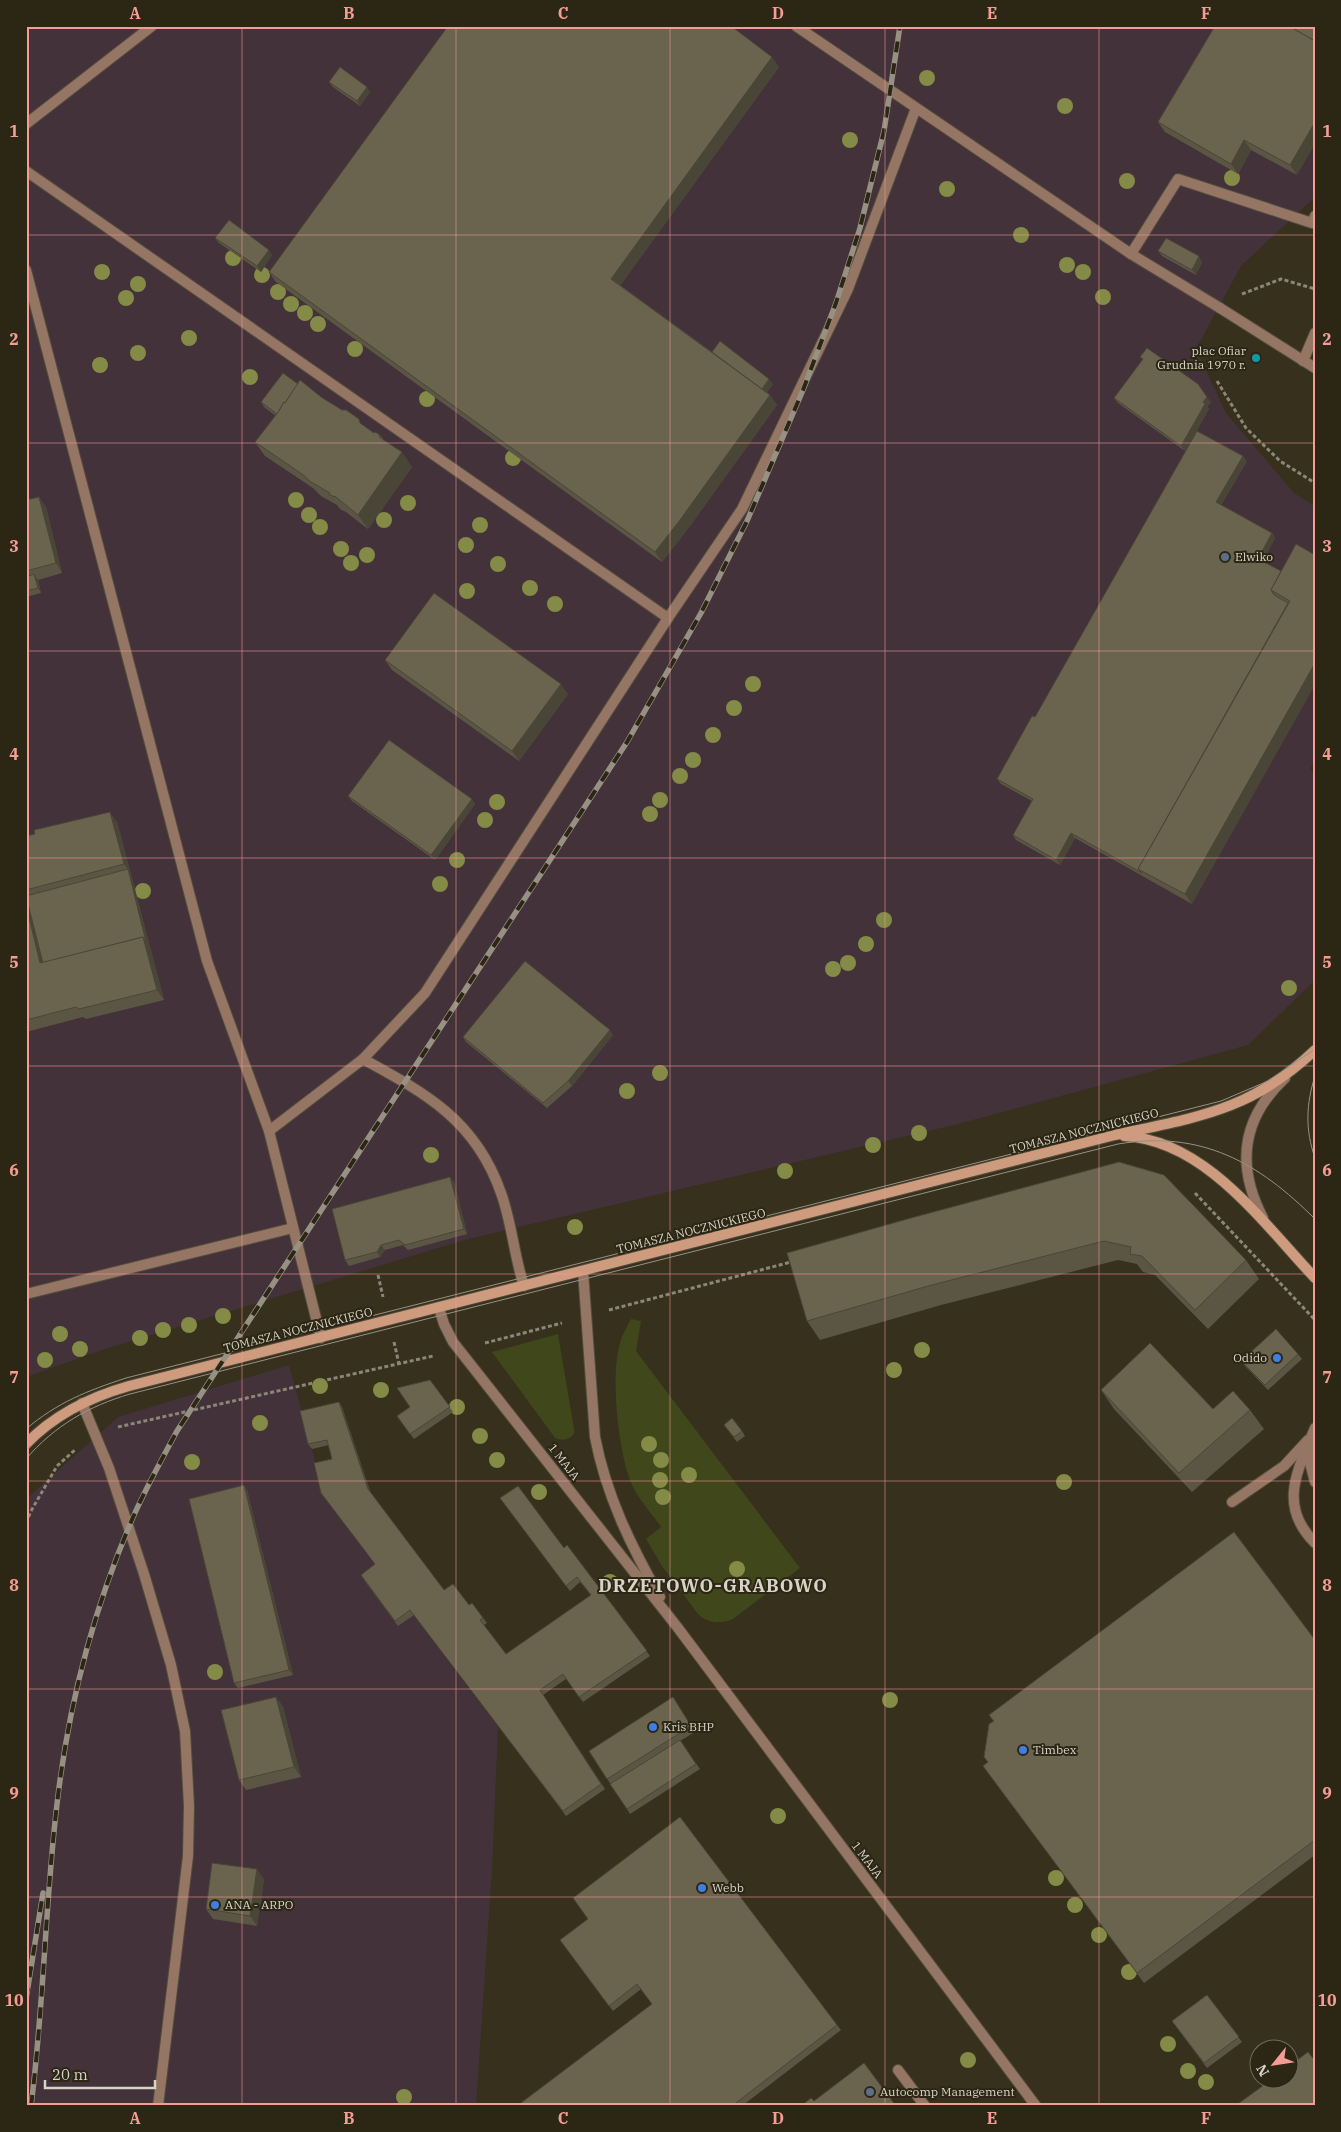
<svg xmlns="http://www.w3.org/2000/svg" width="1341" height="2132" font-family="'IBM Plex Serif',serif">
  <rect width="100%" height="100%" fill="#36301d"/>
  <g fill="#44323b">
    <path d="M26,26H1315V197L1241,266L1196,349L1226,413L1294,493L1315,506V761L1310,769L1315,774V980L1248,1045L958,1124L468,1239L105,1349L26,1377Z"/>
    <path d="M289,1365L325,1498L498,1727L492,1869L476,2106H26V1499L118,1417Z"/>
  </g>
  <g fill="#3f471b">
    <path d="M631,1319L641,1321L636,1351L800,1568L733,1619C721,1624 708,1624 698,1614L662,1566L646,1539L661,1527C651,1512 636,1497 630,1480C618,1448 611,1379 619,1347C621,1337 626,1328 631,1319Z"/>
    <path d="M558,1334L574,1429V1434C568,1440 564,1441 555,1438L492,1352Z"/>
  </g>
  <g fill="none" stroke-linecap="round" stroke-linejoin="round">
    <g stroke="#534d3c" stroke-width="12">
      <g id="lane">
        <path d="M796,26L1131,254"/>
        <path d="M26,124L152,26"/>
        <path d="M26,171L668,618"/>
        <path d="M26,270L207,961L269,1131L321,1338"/>
        <path d="M1220,308L1131,254L1178,179L1312,223L1315,216"/>
        <path d="M1303,361L1315,333"/>
        <path d="M363,1059C427,1094 476,1121 501,1193C512,1223 514,1256 524,1286"/>
        <path d="M269,1131L363,1059L425,993L668,618L742,509L848,289L916,108"/>
        <path d="M26,1294L293,1228"/>
        <path d="M82,1403L109,1468L144,1574L171,1665L185,1731L189,1806L188,1856L158,2106"/>
        <path d="M1315,1428C1298,1470 1277,1505 1315,1543"/>
        <path d="M1310,1447V1463L1315,1482"/>
        <path d="M1232,1502L1284,1466L1308,1440"/>
        <path d="M898,2070L925,2106"/>
      </g>
    </g>
    <g stroke="#534d3c" stroke-width="12">
      <g id="street">
        <path d="M1220,308L1315,368"/>
        <path d="M1263,1218C1236,1166 1241,1119 1285,1078"/>
        <path d="M583,1271L595,1437C606,1495 631,1546 660,1597"/>
        <path d="M439,1308L444,1324L453,1342L678,1628L1036,2106"/>
      </g>
    </g>
    <g stroke="#534d3c" stroke-width="12">
      <g id="secondary">
        <path d="M1124,1136C1205,1140 1263,1223 1315,1278"/>
        <path d="M26,1444C55,1414 90,1397 129,1386L1115,1135C1197,1117 1251,1111 1315,1050"/>
      </g>
    </g>
    <g stroke="#8b8678" stroke-width="3" stroke-dasharray="4 2.5" stroke-linecap="butt">
      <path d="M1242,294L1281,279L1315,289"/>
      <path d="M1217,381L1246,428L1280,461L1315,483"/>
      <path d="M1195,1193L1315,1320"/>
      <path d="M378,1275L383,1297"/>
      <path d="M609,1310L791,1262"/>
      <path d="M394,1342L399,1364"/>
      <path d="M485,1343L562,1323"/>
      <path d="M118,1427L433,1356"/>
      <path d="M26,1523L31,1511L57,1466L76,1449"/>
    </g>
    <use href="#lane" stroke="#957564" stroke-width="10"/>
    <use href="#street" stroke="#957564" stroke-width="10"/>
    <use href="#secondary" stroke="#cf9b7f" stroke-width="10"/>
    <g stroke="#969183" stroke-width="1">
      <path d="M1315,1076C1306,1104 1305,1130 1315,1158"/>
      <path d="M26,1429C58,1402 87,1391 126,1378L1221,1101L1268,1081L1315,1049"/>
      <path d="M26,1459C54,1426 89,1406 130,1394L1118,1144C1201,1130 1258,1162 1315,1219"/>
    </g>
    <g stroke="#969183" stroke-width="5.5">
      <g id="rail">
        <path d="M26,1999L43,1893"/>
        <path d="M31,2106C44,2005 45,1904 57,1804C68,1708 93,1611 131,1522C144,1491 161,1461 177,1431L627,742L701,613L747,521L803,390L836,303L860,228L884,131L900,26"/>
      </g>
    </g>
    <use href="#rail" stroke="#2c2614" stroke-width="4" stroke-dasharray="11" stroke-linecap="butt"/>
  </g>
  <g fill="#838b46">
    <circle cx="927" cy="78" r="8"/>
    <circle cx="1065" cy="106" r="8"/>
    <circle cx="850" cy="140" r="8"/>
    <circle cx="1232" cy="178" r="8"/>
    <circle cx="1127" cy="181" r="8"/>
    <circle cx="947" cy="189" r="8"/>
    <circle cx="1021" cy="235" r="8"/>
    <circle cx="233" cy="258" r="8"/>
    <circle cx="1067" cy="265" r="8"/>
    <circle cx="102" cy="272" r="8"/>
    <circle cx="1083" cy="272" r="8"/>
    <circle cx="262" cy="275" r="8"/>
    <circle cx="138" cy="284" r="8"/>
    <circle cx="278" cy="292" r="8"/>
    <circle cx="1103" cy="297" r="8"/>
    <circle cx="126" cy="298" r="8"/>
    <circle cx="291" cy="304" r="8"/>
    <circle cx="305" cy="313" r="8"/>
    <circle cx="318" cy="324" r="8"/>
    <circle cx="189" cy="338" r="8"/>
    <circle cx="355" cy="349" r="8"/>
    <circle cx="138" cy="353" r="8"/>
    <circle cx="100" cy="365" r="8"/>
    <circle cx="250" cy="377" r="8"/>
    <circle cx="427" cy="399" r="8"/>
    <circle cx="513" cy="458" r="8"/>
    <circle cx="296" cy="500" r="8"/>
    <circle cx="408" cy="503" r="8"/>
    <circle cx="309" cy="515" r="8"/>
    <circle cx="384" cy="520" r="8"/>
    <circle cx="480" cy="525" r="8"/>
    <circle cx="320" cy="527" r="8"/>
    <circle cx="466" cy="545" r="8"/>
    <circle cx="341" cy="549" r="8"/>
    <circle cx="367" cy="555" r="8"/>
    <circle cx="351" cy="563" r="8"/>
    <circle cx="498" cy="564" r="8"/>
    <circle cx="530" cy="588" r="8"/>
    <circle cx="467" cy="591" r="8"/>
    <circle cx="555" cy="604" r="8"/>
    <circle cx="753" cy="684" r="8"/>
    <circle cx="734" cy="708" r="8"/>
    <circle cx="713" cy="735" r="8"/>
    <circle cx="693" cy="760" r="8"/>
    <circle cx="680" cy="776" r="8"/>
    <circle cx="660" cy="800" r="8"/>
    <circle cx="497" cy="802" r="8"/>
    <circle cx="650" cy="814" r="8"/>
    <circle cx="485" cy="820" r="8"/>
    <circle cx="457" cy="860" r="8"/>
    <circle cx="440" cy="884" r="8"/>
    <circle cx="143" cy="891" r="8"/>
    <circle cx="884" cy="920" r="8"/>
    <circle cx="866" cy="944" r="8"/>
    <circle cx="848" cy="963" r="8"/>
    <circle cx="833" cy="969" r="8"/>
    <circle cx="1289" cy="988" r="8"/>
    <circle cx="660" cy="1073" r="8"/>
    <circle cx="627" cy="1091" r="8"/>
    <circle cx="919" cy="1133" r="8"/>
    <circle cx="873" cy="1145" r="8"/>
    <circle cx="431" cy="1155" r="8"/>
    <circle cx="785" cy="1171" r="8"/>
    <circle cx="575" cy="1227" r="8"/>
    <circle cx="223" cy="1316" r="8"/>
    <circle cx="189" cy="1325" r="8"/>
    <circle cx="163" cy="1330" r="8"/>
    <circle cx="60" cy="1334" r="8"/>
    <circle cx="140" cy="1338" r="8"/>
    <circle cx="80" cy="1349" r="8"/>
    <circle cx="922" cy="1350" r="8"/>
    <circle cx="45" cy="1360" r="8"/>
    <circle cx="894" cy="1370" r="8"/>
    <circle cx="320" cy="1386" r="8"/>
    <circle cx="381" cy="1390" r="8"/>
    <circle cx="457" cy="1407" r="8"/>
    <circle cx="260" cy="1423" r="8"/>
    <circle cx="480" cy="1436" r="8"/>
    <circle cx="649" cy="1444" r="8"/>
    <circle cx="497" cy="1460" r="8"/>
    <circle cx="661" cy="1460" r="8"/>
    <circle cx="192" cy="1462" r="8"/>
    <circle cx="689" cy="1475" r="8"/>
    <circle cx="660" cy="1480" r="8"/>
    <circle cx="1064" cy="1482" r="8"/>
    <circle cx="539" cy="1492" r="8"/>
    <circle cx="663" cy="1497" r="8"/>
    <circle cx="737" cy="1569" r="8"/>
    <circle cx="610" cy="1582" r="8"/>
    <circle cx="215" cy="1672" r="8"/>
    <circle cx="890" cy="1700" r="8"/>
    <circle cx="778" cy="1816" r="8"/>
    <circle cx="1056" cy="1878" r="8"/>
    <circle cx="1075" cy="1905" r="8"/>
    <circle cx="1099" cy="1935" r="8"/>
    <circle cx="1129" cy="1972" r="8"/>
    <circle cx="1168" cy="2044" r="8"/>
    <circle cx="968" cy="2060" r="8"/>
    <circle cx="1188" cy="2071" r="8"/>
    <circle cx="1206" cy="2082" r="8"/>
    <circle cx="404" cy="2097" r="8"/>
  </g>
  <g fill="#5b5644">
    <path d="M1215,26L1297,175L1251,150L1238,174L1165,132L1158,122Z"/>
    <path d="M779,67L620,285L712,352L773,384L767,392L777,405L687,530L662,562L276,282L269,272Z"/>
    <path d="M329,82L370,92L360,106L333,87Z"/>
    <path d="M215,238L272,255L261,272L219,243Z"/>
    <path d="M1158,251L1202,262L1196,275L1162,256Z"/>
    <path d="M1140,357L1211,402L1207,407L1209,409L1185,451L1118,403L1114,398L1143,360Z"/>
    <path d="M298,384L321,397L374,433L380,435L384,440L412,467L368,529L346,512L340,509L337,505L321,496L313,488L265,456L255,442L276,416L264,407L261,402Z"/>
    <path d="M1247,461L1221,505L1272,533L1275,538L1263,561L1281,571L1315,555L1192,904L1075,838L1060,865L1016,840L1013,835L1032,801L1001,784L997,779L1035,717Z"/>
    <path d="M26,500L46,507L62,573L38,580L41,593L26,597Z"/>
    <path d="M385,660L568,694L519,761L392,670Z"/>
    <path d="M348,796L475,804L435,860L352,801Z"/>
    <path d="M117,822L164,1000L86,1019L83,1017L26,1032V836Z"/>
    <path d="M613,1035L572,1086L547,1108L466,1042L463,1037Z"/>
    <path d="M1119,1162L1246,1260L1259,1279L1208,1329L1155,1275L1143,1272L1137,1264L1118,1260L941,1305L820,1340L807,1321Z"/>
    <path d="M450,1177L454,1182L467,1234L408,1250L403,1245L385,1250L380,1257L349,1266L345,1260Z"/>
    <path d="M1298,1354L1302,1359L1268,1390L1245,1366L1241,1361Z"/>
    <path d="M430,1380L453,1412L414,1439L397,1416L410,1407Z"/>
    <path d="M1101,1390L1213,1409L1250,1410L1264,1429L1192,1492L1114,1409Z"/>
    <path d="M339,1402L342,1407L371,1494L444,1590L469,1605L472,1603L487,1623L484,1625L506,1654L591,1595L580,1582L570,1591L500,1498L564,1548L567,1545L650,1656L583,1702L566,1679L543,1695L605,1789L566,1816L414,1615L398,1626L364,1580L375,1564L329,1445L312,1449L308,1444Z"/>
    <path d="M724,1425L742,1431L745,1436L737,1442Z"/>
    <path d="M244,1485L247,1490L293,1675L238,1688L234,1683Z"/>
    <path d="M1315,1640V1855L1144,1983L983,1766L988,1762L993,1721L989,1715Z"/>
    <path d="M276,1697L283,1707L301,1777L246,1790L239,1780Z"/>
    <path d="M673,1697L695,1732L680,1741L700,1769L630,1814L589,1751Z"/>
    <path d="M680,1817L841,2030L742,2106H517L652,2004L641,1989L613,2011L560,1940L588,1919Z"/>
    <path d="M264,1879L257,1926L213,1919L206,1909Z"/>
    <path d="M1207,1995L1242,2042L1207,2068L1172,2021Z"/>
  </g>
  <g fill="#4a4637">
    <path d="M772,57L779,67L618,289L611,279Z"/>
    <path d="M367,87L370,92L360,106L357,101Z"/>
    <path d="M1315,122V144L1297,175L1290,165Z"/>
    <path d="M1244,140L1251,150L1238,174L1231,164Z"/>
    <path d="M269,250L272,255L261,272L257,266Z"/>
    <path d="M1199,256L1202,262L1196,275L1192,270Z"/>
    <path d="M769,379L773,384L764,396L761,391Z"/>
    <path d="M770,395L777,405L687,530L662,562L655,552Z"/>
    <path d="M1207,397L1211,402L1207,407L1209,409L1185,451L1181,446L1203,402Z"/>
    <path d="M402,452L412,467L368,529L358,515Z"/>
    <path d="M1243,456L1247,461L1220,507L1216,502Z"/>
    <path d="M39,497L46,507L62,573L56,563Z"/>
    <path d="M1272,533L1275,538L1262,564L1258,559Z"/>
    <path d="M34,574L38,580L41,593L38,588Z"/>
    <path d="M1315,663V685L1192,904L1185,894Z"/>
    <path d="M561,684L568,694L519,761L512,751Z"/>
    <path d="M472,799L475,804L435,860L431,855Z"/>
    <path d="M110,812L117,822L131,874L124,864Z"/>
    <path d="M1071,833L1075,838L1060,865L1056,860Z"/>
    <path d="M128,869L131,874L164,1000L157,990L143,937Z"/>
    <path d="M26,896L46,968L40,963L26,905Z"/>
    <path d="M610,1030L613,1035L572,1086L568,1081Z"/>
    <path d="M450,1177L454,1182L467,1234L464,1229Z"/>
    <path d="M381,1245L385,1250L380,1257L377,1252Z"/>
    <path d="M339,1402L342,1407L371,1494L368,1489Z"/>
    <path d="M244,1485L247,1490L293,1675L289,1670Z"/>
    <path d="M276,1697L283,1707L301,1777L294,1767Z"/>
    <path d="M257,1869L264,1879L257,1926L250,1916Z"/>
  </g>
  <g fill="#6a644f" stroke="#4a4637">
    <path d="M448,26H731L772,57L611,279L770,395L680,520L655,552L269,272Z"/>
    <path d="M1215,26H1289L1315,41V122L1290,165L1244,140L1231,164L1158,122Z"/>
    <path d="M1289,26H1315V41Z"/>
    <path d="M340,67L367,87L357,101L329,82Z"/>
    <path d="M229,220L269,250L257,266L215,238Z"/>
    <path d="M1166,238L1199,256L1192,270L1158,251Z"/>
    <path d="M720,341L769,379L762,389L712,352Z"/>
    <path d="M1147,348L1198,384L1207,397L1203,402L1205,404L1181,446L1114,398L1143,359L1140,357Z"/>
    <path d="M283,373L298,384L285,403L284,402L277,414L261,402Z"/>
    <path d="M300,380L321,397L342,410H346L359,419L360,423L374,433L375,432L380,435L379,437L402,452L358,515L336,497L329,495L330,493L311,482L302,474L255,442L279,411L284,402L285,403Z"/>
    <path d="M1197,431L1243,456L1216,502L1272,533L1258,559L1281,571L1271,590L1274,595L1288,603L1138,869L1142,873L1071,833L1056,860L1013,835L1033,799L997,779L1032,716L1035,717Z"/>
    <path d="M39,497L56,563L26,571V500Z"/>
    <path d="M1296,544L1315,555V663L1185,894L1138,869L1290,601L1271,590Z"/>
    <path d="M34,574L38,588L26,591V577Z"/>
    <path d="M434,593L561,684L512,751L385,660Z"/>
    <path d="M389,740L472,799L431,855L348,796Z"/>
    <path d="M110,812L124,864L26,890V836L35,834L34,830Z"/>
    <path d="M128,869L146,942L143,937L43,963L26,896Z"/>
    <path d="M26,905L40,963L143,937L157,990L79,1009L76,1007L26,1020Z"/>
    <path d="M525,961L610,1030L568,1081L543,1103L463,1037Z"/>
    <path d="M1119,1162L1164,1175L1246,1260L1195,1310L1142,1256L1130,1254L1131,1247L1104,1241L928,1286L807,1321L787,1253L911,1218Z"/>
    <path d="M450,1177L464,1229L405,1245L399,1240L381,1245L377,1252L345,1260L332,1209Z"/>
    <path d="M1276,1329L1298,1354L1265,1385L1241,1361Z"/>
    <path d="M1150,1343L1213,1409L1233,1391L1250,1410L1179,1473L1101,1390Z"/>
    <path d="M430,1380L450,1407L410,1434L397,1416L410,1407L397,1388Z"/>
    <path d="M339,1402L368,1489L444,1590L453,1584L469,1605L472,1603L483,1618L480,1620L506,1654L591,1595L577,1577L566,1586L500,1498L518,1486L564,1548L567,1545L647,1651L579,1697L563,1674L540,1690L601,1784L563,1811L410,1610L395,1621L361,1575L375,1564L321,1493L314,1463L332,1459L327,1440L308,1444L300,1411Z"/>
    <path d="M732,1418L742,1431L734,1437L724,1425Z"/>
    <path d="M244,1485L289,1670L234,1683L189,1499Z"/>
    <path d="M1234,1532L1315,1640V1840L1137,1973L983,1766L988,1762L984,1757L989,1724L994,1721L989,1715Z"/>
    <path d="M276,1697L294,1767L239,1780L221,1710Z"/>
    <path d="M673,1697L691,1726L607,1779L589,1751Z"/>
    <path d="M680,1740L696,1764L627,1809L610,1784Z"/>
    <path d="M680,1817L837,2025L732,2106H517L652,2004L637,1984L609,2006L560,1940L588,1919L573,1898Z"/>
    <path d="M212,1863L257,1869L250,1916L206,1909Z"/>
    <path d="M1207,1995L1239,2037L1204,2063L1172,2021Z"/>
    <path d="M1308,2052L1315,2061V2106H1235L1271,2080H1288V2067Z"/>
    <path d="M864,2063L896,2106H801L811,2098L814,2101Z"/>
  </g>
  <path fill="none" stroke="#f59c95" stroke-width="1" stroke-opacity="0.55" d="M242,26V2106M456,26V2106M670,26V2106M885,26V2106M1099,26V2106M26,235H1315M26,443H1315M26,651H1315M26,858H1315M26,1066H1315M26,1274H1315M26,1481H1315M26,1689H1315M26,1897H1315"/>
  <circle fill="#0f9aa8" stroke="#2c2614" stroke-width="2" cx="1256" cy="358" r="5"/>
  <g fill="#5c6f8a" stroke="#2c2614" stroke-width="2">
    <circle cx="1225" cy="557" r="5"/>
    <circle cx="870" cy="2092" r="5"/>
  </g>
  <g fill="#3f7fe0" stroke="#2c2614" stroke-width="2">
    <circle cx="1277" cy="1358" r="5"/>
    <circle cx="653" cy="1727" r="5"/>
    <circle cx="1023" cy="1750" r="5"/>
    <circle cx="702" cy="1888" r="5"/>
    <circle cx="215" cy="1905" r="5"/>
  </g>
  <g text-anchor="middle" stroke-width="4" stroke-linejoin="round" paint-order="stroke">
    <g font-size="12" fill="#d7d3c8" stroke="#2c2614" text-anchor="start">
      <text x="1246" y="355" text-anchor="end">plac Ofiar<tspan x="1246" dy="14">Grudnia 1970 r.</tspan></text>
      <text x="1235" y="561">Elwiko</text>
      <text x="1267" y="1362" text-anchor="end">Odido</text>
      <text x="663" y="1731">Kris BHP</text>
      <text x="1033" y="1754">Timbex</text>
      <text x="712" y="1892">Webb</text>
      <text x="225" y="1909">ANA - ARPO</text>
      <text x="880" y="2096">Autocomp Management</text>
    </g>
    <g font-size="12" fill="#d7d3c8" stroke="#2c2614">
      <text transform="translate(1084 1131) rotate(-14)" y="4">TOMASZA NOCZNICKIEGO</text>
      <text transform="translate(691 1231) rotate(-14)" y="4">TOMASZA NOCZNICKIEGO</text>
      <text transform="translate(298 1330) rotate(-14)" y="4">TOMASZA NOCZNICKIEGO</text>
      <text transform="translate(564 1462) rotate(52)" y="4">1 MAJA</text>
      <text transform="translate(867 1860) rotate(53)" y="4">1 MAJA</text>
    </g>
    <g font-size="18" font-weight="bold" letter-spacing="1" fill="#d7d3c8" stroke="#2c2614">
      <text x="713" y="1592">DRZETOWO-GRABOWO</text>
    </g>
  </g>
  <rect width="1341" height="2132" fill="none" stroke="#2c2614" stroke-width="55"/>
  <g transform="translate(1274 2064) rotate(240)"><circle r="24" fill="#2c2614" stroke="#706b5c"/>
  <path d="M0-4L9 19L0 12L-9 19Z" fill="#f59c95"/>
  <text y="-8" font-size="14" font-weight="bold" text-anchor="middle" fill="#d7d3c8">N</text>
  </g>
  <path d="M45 2080v8h110v-8" fill="none" stroke="#d7d3c8" stroke-width="2.5"/>
  <text x="52" y="2080" font-size="15" fill="#d7d3c8" stroke="#2c2614" stroke-width="4" paint-order="stroke">20 m</text>
  <rect x="28" y="28" width="1286" height="2076" fill="none" stroke="#f59c95" stroke-width="2"/>
  <g font-size="16" text-anchor="middle" font-weight="bold" fill="#f59c95">
    <text x="135" y="19">A</text>
    <text x="349" y="19">B</text>
    <text x="563" y="19">C</text>
    <text x="778" y="19">D</text>
    <text x="992" y="19">E</text>
    <text x="1206" y="19">F</text>
    <text x="14" y="137">1</text>
    <text x="1327" y="137">1</text>
    <text x="14" y="345">2</text>
    <text x="1327" y="345">2</text>
    <text x="14" y="552">3</text>
    <text x="1327" y="552">3</text>
    <text x="14" y="760">4</text>
    <text x="1327" y="760">4</text>
    <text x="14" y="968">5</text>
    <text x="1327" y="968">5</text>
    <text x="14" y="1176">6</text>
    <text x="1327" y="1176">6</text>
    <text x="14" y="1383">7</text>
    <text x="1327" y="1383">7</text>
    <text x="14" y="1591">8</text>
    <text x="1327" y="1591">8</text>
    <text x="14" y="1799">9</text>
    <text x="1327" y="1799">9</text>
    <text x="14" y="2006">10</text>
    <text x="1327" y="2006">10</text>
    <text x="135" y="2124">A</text>
    <text x="349" y="2124">B</text>
    <text x="563" y="2124">C</text>
    <text x="778" y="2124">D</text>
    <text x="992" y="2124">E</text>
    <text x="1206" y="2124">F</text>
  </g>
</svg>
